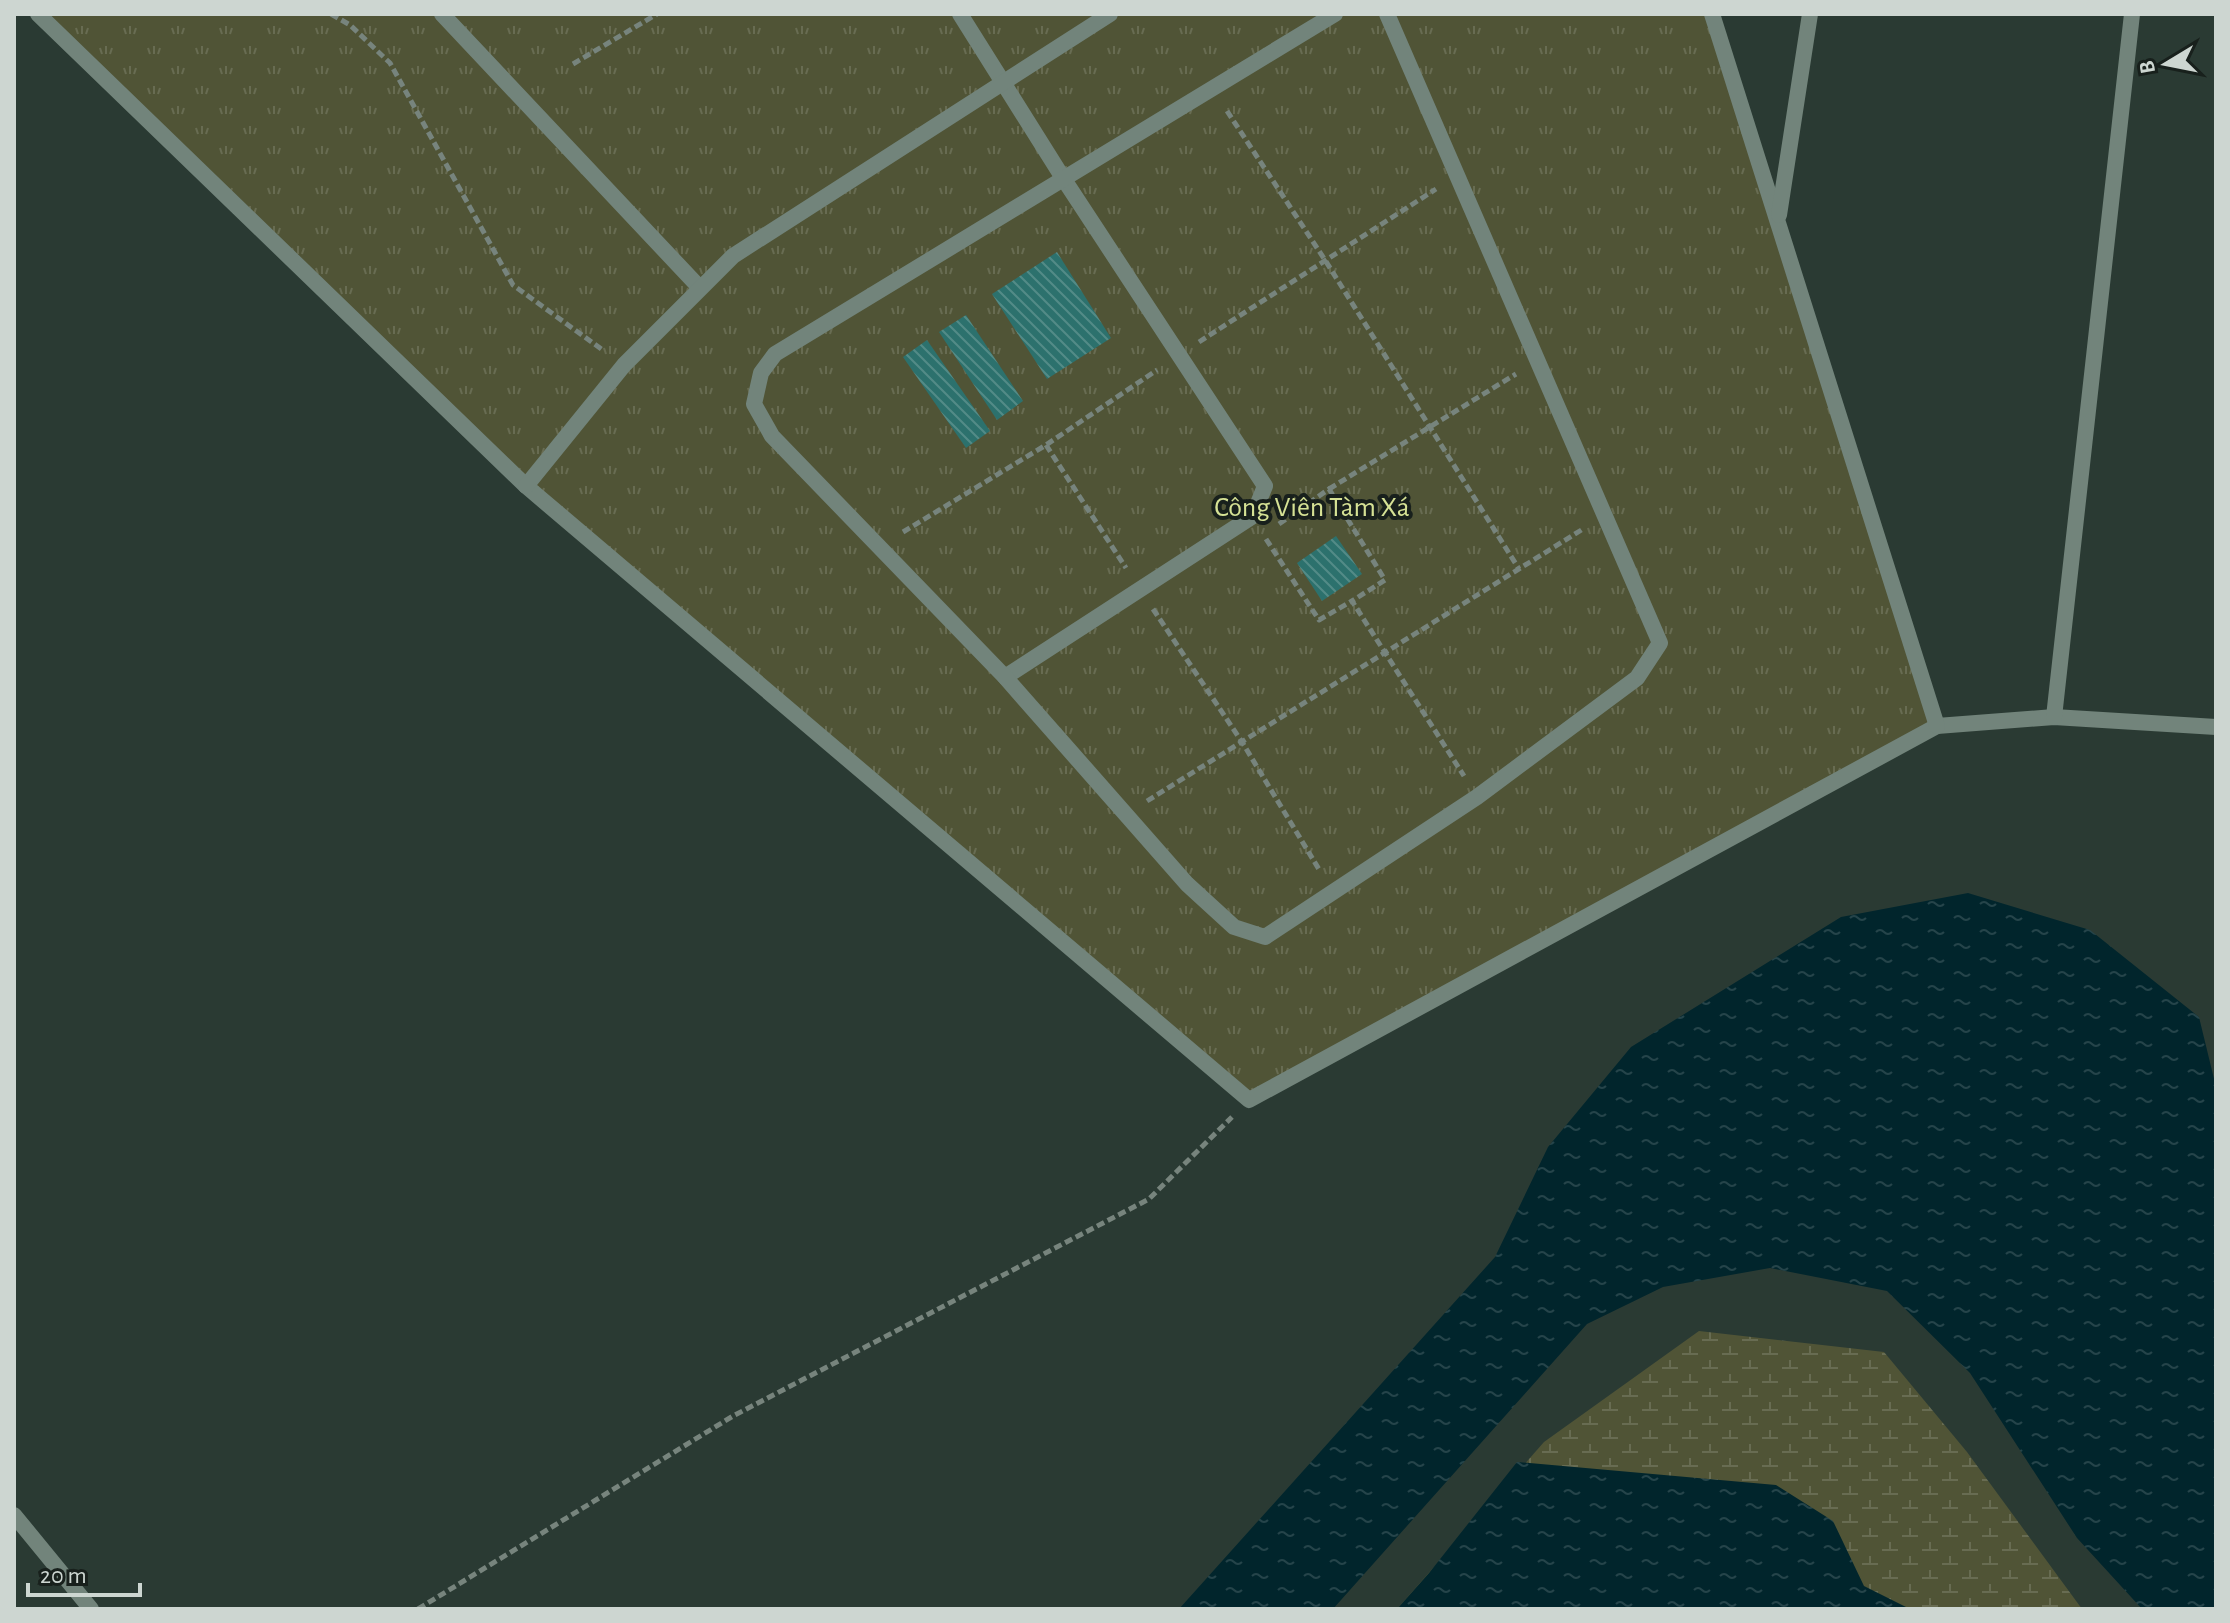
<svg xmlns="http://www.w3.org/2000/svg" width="2230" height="1623" font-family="'Alegreya Sans',sans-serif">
  <defs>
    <pattern id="wetland-marsh" width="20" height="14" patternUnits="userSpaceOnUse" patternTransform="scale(2)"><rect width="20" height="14" fill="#505436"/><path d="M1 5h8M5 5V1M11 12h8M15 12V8" fill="none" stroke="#686c52"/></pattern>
    <pattern id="park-tufts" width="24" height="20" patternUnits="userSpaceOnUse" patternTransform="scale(2)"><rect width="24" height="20" fill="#505436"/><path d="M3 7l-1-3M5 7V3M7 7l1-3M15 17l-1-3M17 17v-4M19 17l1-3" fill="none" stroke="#686c52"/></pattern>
    <pattern id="water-ripples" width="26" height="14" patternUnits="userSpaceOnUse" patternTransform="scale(2)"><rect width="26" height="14" fill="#01252c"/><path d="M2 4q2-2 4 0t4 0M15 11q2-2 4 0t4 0" fill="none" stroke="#25444a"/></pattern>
    <pattern id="building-back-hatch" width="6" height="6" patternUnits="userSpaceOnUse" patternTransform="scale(2)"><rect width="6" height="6" fill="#2c716d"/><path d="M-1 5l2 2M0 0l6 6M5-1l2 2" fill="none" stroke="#538b87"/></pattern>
  </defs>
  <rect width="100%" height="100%" fill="#2a3a33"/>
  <path fill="url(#wetland-marsh)" d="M1699,1331L1884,1352L1967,1452L2082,1609H1397L1544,1442Z"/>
  <path fill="url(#park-tufts)" d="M38,14H1708L1937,726L1249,1100L526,486Z"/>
  <g fill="url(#water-ripples)">
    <path d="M1968,893L2090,930L2199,1017L2216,1087V1609H2142L2077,1538L1970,1373L1887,1291L1770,1268L1663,1287L1587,1324L1333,1609H1179L1495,1257L1548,1147L1631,1047L1841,917Z"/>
    <path d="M1517,1462L1776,1485L1833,1521L1864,1586L1910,1609H1397L1429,1573Z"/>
  </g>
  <g fill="url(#building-back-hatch)">
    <path d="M1057,252L1111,338L1047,379L992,294Z"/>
    <path d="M966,315L1023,401L997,420L939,332Z"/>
    <path d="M927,340L990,431L966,448L903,357Z"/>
    <path d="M1336,536L1362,574L1322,601L1297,563Z"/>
  </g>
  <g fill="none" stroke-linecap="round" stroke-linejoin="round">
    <g stroke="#77847d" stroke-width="5" stroke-dasharray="8 4" stroke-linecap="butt">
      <path d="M331,14L350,25L390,63L513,285L604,351"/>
      <path d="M573,64L657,14"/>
      <path d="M1227,111L1325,260L1519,569"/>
      <path d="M1199,342L1436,189"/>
      <path d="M1046,445L1126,568"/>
      <path d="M1329,489L1516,374"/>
      <path d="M1279,524L1329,489L1385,580L1352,601"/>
      <path d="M903,532L1046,445L1157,370"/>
      <path d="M1266,539L1319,620L1352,601L1464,776"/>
      <path d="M1153,609L1242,742L1320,871"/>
      <path d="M1147,801L1583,529"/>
      <path d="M418,1609L733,1416L1149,1199L1232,1117"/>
    </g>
    <g stroke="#72847b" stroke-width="16">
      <path d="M960,14L1063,178L1265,486L1253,516L1005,677"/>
      <path d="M1335,14L775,354L761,373L754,404L772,436L1005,677L1187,884L1234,927L1265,937L1477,797L1637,678L1660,643L1387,14"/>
    </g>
    <g stroke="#72847b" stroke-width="16">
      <path d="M38,14L526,486L1249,1100L1937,726L2054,717L2216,727"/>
      <path d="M442,14L699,287"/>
      <path d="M1712,14L1937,726"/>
      <path d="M1779,215L1810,14"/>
      <path d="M526,486L624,365L733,256L1110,14"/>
      <path d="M2054,717L2132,14"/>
      <path d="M14,1515L91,1609"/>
    </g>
  </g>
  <g text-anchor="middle" stroke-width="8" stroke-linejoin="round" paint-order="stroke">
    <g font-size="28" fill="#d6e295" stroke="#18201c">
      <text x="1312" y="516">Công Viên Tàm Xá</text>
    </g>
  </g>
  <rect width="2230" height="1623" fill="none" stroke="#cdd6d1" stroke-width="32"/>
  <g transform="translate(2166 64) rotate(260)" stroke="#18201c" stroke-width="6" paint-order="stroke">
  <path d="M0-6L14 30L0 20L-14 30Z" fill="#cdd6d1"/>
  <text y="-12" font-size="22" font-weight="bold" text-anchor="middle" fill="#cdd6d1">B</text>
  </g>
  <path d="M28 1583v12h112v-12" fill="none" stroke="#cdd6d1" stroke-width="4"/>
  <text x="40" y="1583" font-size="24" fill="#cdd6d1" stroke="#18201c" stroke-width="6" paint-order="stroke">20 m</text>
</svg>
